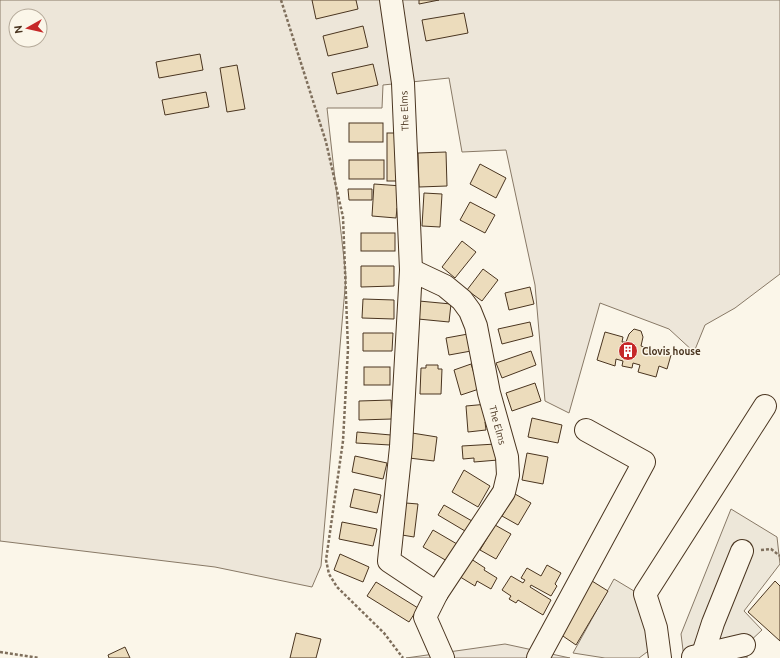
<svg xmlns="http://www.w3.org/2000/svg" width="780" height="658" font-family="Ubuntu,sans-serif">
  <rect width="100%" height="100%" fill="#fbf6e9"/>
  <g fill="#ede6d9" stroke="#887966" fill-rule="evenodd">
    <path d="M0,0H780V274L735,308L705,325L694,352L669,329L600,303L569,413L545,401L535,285L506,150L462,152L449,78L383,85L382,108H327L346,277L321,566L312,587L215,567L0,541ZM16,16H40V40H16Z"/>
    <path d="M505,644L570,658H406Z"/>
  </g>
  <g fill="#ede7d9" stroke="#887966">
    <path d="M731,509L777,537L780,564L744,611L762,630L747,644V658H684L681,634Z"/>
    <path d="M614,579L639,594L651,649L639,658H605L573,653Z"/>
  </g>
  <g fill="#ecdcbc" stroke="#4a3520">
    <path d="M312,0H356L358,9L316,19Z"/>
    <path d="M419,0H439L419,4Z"/>
    <path d="M464,13L468,33L426,41L422,20Z"/>
    <path d="M363,26L368,47L328,56L323,36Z"/>
    <path d="M200,54L203,70L159,78L156,62Z"/>
    <path d="M373,64L378,85L337,94L332,73Z"/>
    <path d="M237,65L245,109L227,112L220,68Z"/>
    <path d="M206,92L209,107L165,115L162,100Z"/>
    <rect x="349" y="123" width="34" height="19"/>
    <rect x="387" y="133" width="15" height="48"/>
    <path d="M446,152L447,186L419,187L418,153Z"/>
    <rect x="349" y="160" width="35" height="19"/>
    <path d="M480,164L506,178L496,198L470,184Z"/>
    <path d="M374,184L402,186L400,208H397L396,218L372,216Z"/>
    <path d="M348,189H372V200H349Z"/>
    <path d="M424,193L442,194L440,227L422,226Z"/>
    <path d="M470,202L495,215L485,233L460,220Z"/>
    <rect x="361" y="233" width="34" height="18"/>
    <path d="M462,241L476,252L455,278L442,267Z"/>
    <path d="M361,266H394V286L361,287Z"/>
    <path d="M483,269L498,280L482,301L467,290Z"/>
    <path d="M530,287L534,304L509,310L505,293Z"/>
    <path d="M363,299L394,300V319L362,318Z"/>
    <path d="M419,301L451,304L449,322L418,319Z"/>
    <path d="M530,322L533,336L502,344L498,329Z"/>
    <path d="M634,329L641,331L643,337L641,346L671,355L667,369L659,366L656,377L638,372L640,365L633,363L632,368L622,366L623,361L616,359L615,366L597,360L605,332L623,337L622,342H626L629,334Z"/>
    <path d="M363,333H393L392,351H363Z"/>
    <path d="M468,334L471,351L449,355L446,338Z"/>
    <path d="M531,351L536,365L502,378L496,363Z"/>
    <path d="M471,364L479,389L461,395L454,370Z"/>
    <path d="M426,365H438V369H442L441,394H420L421,368H426Z"/>
    <rect x="364" y="367" width="26" height="18"/>
    <path d="M535,383L541,401L512,411L506,393Z"/>
    <path d="M391,400L392,419L359,420V401Z"/>
    <path d="M488,404L490,421L485,422L486,430L468,432L466,406Z"/>
    <path d="M532,418L562,425L558,443L528,437Z"/>
    <path d="M357,432L391,435L390,445L356,443Z"/>
    <path d="M412,433L437,437L434,461L409,458Z"/>
    <path d="M496,444L498,460L474,462V458L463,459L462,446Z"/>
    <path d="M527,453L548,457L543,484L522,480Z"/>
    <path d="M355,456L387,463L383,479L352,472Z"/>
    <path d="M464,470L490,486L478,507L452,492Z"/>
    <path d="M354,489L381,495L377,513L350,507Z"/>
    <path d="M515,494L531,503L518,525L502,516Z"/>
    <path d="M406,503L418,504L414,537L402,535Z"/>
    <path d="M444,505L472,521L465,531L438,515Z"/>
    <path d="M342,522L377,529L373,546L339,539Z"/>
    <path d="M495,525L511,534L496,559L480,550Z"/>
    <path d="M433,530L457,544L447,561L423,547Z"/>
    <path d="M340,554L369,567L363,582L334,570Z"/>
    <path d="M468,557L485,568L484,570L497,578L491,589L477,581L475,586L457,575Z"/>
    <path d="M547,565L561,573L555,584L557,586L551,596L531,585L530,587L551,600L543,615L518,600L516,603L509,599L511,596L502,590L511,576L523,583L525,580L521,578L527,568L541,576Z"/>
    <path d="M592,581L608,591L576,645L560,634Z"/>
    <path d="M775,581L780,586V641L748,612Z"/>
    <path d="M376,582L418,608L409,622L367,596Z"/>
    <path d="M296,633L321,639L316,658H290Z"/>
    <path d="M125,647L130,658H109L108,655Z"/>
  </g>
  <g fill="none" stroke-linecap="round" stroke-linejoin="round">
    <g stroke="#4a3520" stroke-width="24">
      <g id="minor">
        <path d="M391,0L403,83L411,270L401,447L389,561L437,593L425,617L443,658"/>
        <path d="M411,270L445,286L462,300L470,311L476,326L489,393L507,457L508,475L504,492L437,593"/>
        <path d="M703,654L713,623L742,551"/>
        <path d="M693,657L744,645"/>
        <path d="M538,658L644,462L586,430"/>
        <path d="M660,658L656,628L645,594L765,406"/>
      </g>
    </g>
    <g stroke="#7f6f5c" stroke-width="2.5" stroke-dasharray="3 2" stroke-linecap="butt">
      <path d="M281,0L326,142L343,217L348,349L343,441L326,560L329,574L337,587L384,633L403,658"/>
      <path d="M761,550L771,549L780,556"/>
      <path d="M0,652L39,658"/>
    </g>
    <use href="#minor" stroke="#fbf6e9" stroke-width="22"/>
  </g>
  <defs>
    <g id="building-disc" transform="scale(1)"><circle r="9.5" fill="#c62828" stroke="#fbf6e9"/><path d="M-4-6H4V6H1V3H-1V6H-4ZM-2.5-4.3h1.7v1.8h-1.7ZM.8-4.3h1.7v1.8H.8ZM-2.5-1h1.7V.8h-1.7ZM.8-1h1.7V.8H.8Z" fill="#fff"/></g>
  </defs>
  <g fill-rule="evenodd">
    <use href="#building-disc" x="628" y="351"/>
  </g>
  <g text-anchor="middle" stroke-width="3" stroke-linejoin="round" paint-order="stroke">
    <g font-size="10" fill="#4a3520" stroke="#fbf6e9">
      <text transform="translate(404 111) rotate(-92)" y="4">The Elms</text>
      <text transform="translate(498 425) rotate(75)" y="4">The Elms</text>
    </g>
    <g font-size="10" font-weight="bold" fill="#4a3520" stroke="#fbf6e9" text-anchor="start">
      <text x="642" y="355">Clovis house</text>
    </g>
  </g>
  <g transform="translate(28 28) rotate(262)"><circle r="19" fill="#fbf6e9" stroke="#b4a999"/>
  <path d="M0-3L7 15L0 10L-7 15Z" fill="#c62828"/>
  <text y="-6" font-size="11" font-weight="bold" text-anchor="middle" fill="#4a3520">N</text>
  </g>
</svg>
